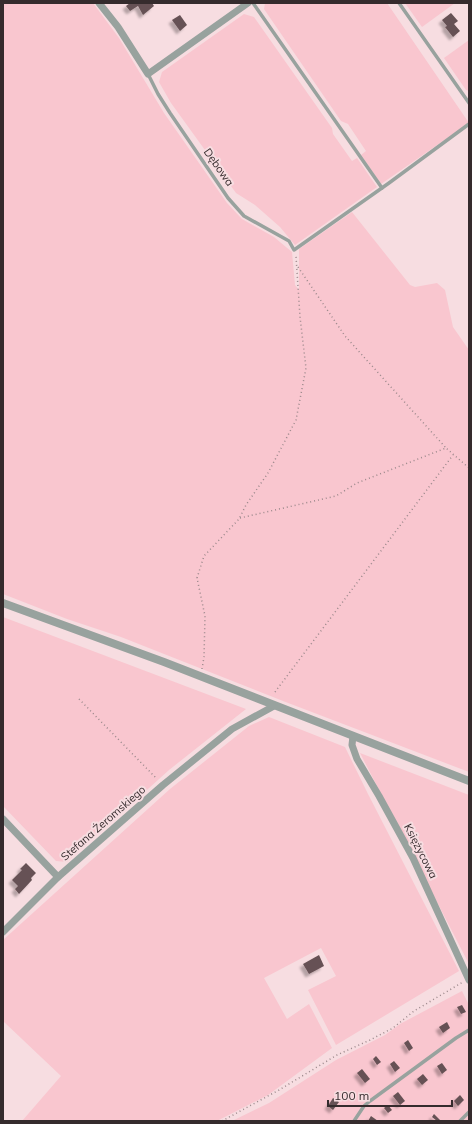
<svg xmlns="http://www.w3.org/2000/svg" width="472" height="1124" font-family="Mulish,sans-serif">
  <defs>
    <filter id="shadow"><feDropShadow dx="-3.5" dy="3.5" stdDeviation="1" flood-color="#0004"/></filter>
  </defs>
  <rect width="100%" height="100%" fill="#f7dde1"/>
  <g fill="#f9c6cf">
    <path d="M3,3H93L119,38L164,113L227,203L242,219L274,237L292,252L295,285L299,290V249L352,212L410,285L415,287L437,283L445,290L453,327L469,350V772L283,701L121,637L67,619L3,594Z"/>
    <path d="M265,3H387L469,123L381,184L361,155L366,151L348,124L341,121L264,9Z"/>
    <path d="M405,3H455L422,27Z"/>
    <path d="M244,14L254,17L332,128L333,134L352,161L357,158L377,187L295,245L280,227L255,205L236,193L171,103L159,82L162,72Z"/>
    <path d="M469,40V91L466,90L444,58Z"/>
    <path d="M3,617L246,709L169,770L67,862L56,861L3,806Z"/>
    <path d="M269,717L345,747L368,794L459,971L336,1045L308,990L336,976L321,948L264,978L287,1019L309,1004L332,1048L268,1095L217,1121H22L61,1076L3,1021V940L170,789L249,726Z"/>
    <path d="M360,753L469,795V964Z"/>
    <path d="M462,991L469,1005V1121H232L269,1103L336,1060L385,1035L400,1024Z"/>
  </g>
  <g fill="#665154" filter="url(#shadow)">
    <path d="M130,3H152L154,6L143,15L138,6L130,11L126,6Z"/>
    <path d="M451,13L458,21L454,24L460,31L453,37L445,27L447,26L442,20Z"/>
    <path d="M180,15L187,25L180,31L172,20Z"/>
    <path d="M26,863L36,873L31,878L32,880L19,894L15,889L18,886L12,880L22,870L20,869Z"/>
    <path d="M319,955L324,966L309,974L303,964Z"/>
    <path d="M462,1005L466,1012L461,1014L457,1007Z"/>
    <path d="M447,1022L450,1028L443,1033L439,1027Z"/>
    <path d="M408,1040L413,1048L409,1051L404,1043Z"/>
    <path d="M376,1056L381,1062L377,1065L373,1059Z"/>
    <path d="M394,1061L400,1068L395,1072L390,1064Z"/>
    <path d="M442,1063L447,1070L442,1074L437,1066Z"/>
    <path d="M362,1069L370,1079L365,1083L357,1073Z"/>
    <path d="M423,1074L428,1080L422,1085L417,1079Z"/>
    <path d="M398,1092L405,1101L400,1105L393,1096Z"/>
    <path d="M460,1095L464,1100L458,1106L454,1101Z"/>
    <path d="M333,1098L339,1102L333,1110L328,1106Z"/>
    <path d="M388,1105L392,1110L388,1113L384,1108Z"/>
    <path d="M434,1114L441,1121H437L432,1117Z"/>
    <path d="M371,1116L378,1121H368Z"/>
  </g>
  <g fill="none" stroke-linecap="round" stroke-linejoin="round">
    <g stroke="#9c898c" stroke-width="1.5" stroke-dasharray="1 3" stroke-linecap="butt">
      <path d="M298,267L345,336L446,448"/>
      <path d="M240,518L336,496L357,483L446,448L469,468"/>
      <path d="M202,669L204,657L205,616L197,578L204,556L239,519L246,505L268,473L296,420L306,368L300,317L296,256"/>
      <path d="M275,692L453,455"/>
      <path d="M79,699L157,779"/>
      <path d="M222,1121L279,1090L337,1055L370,1040L393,1028L414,1011L463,982"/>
    </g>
    <g stroke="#98a29e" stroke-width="3.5">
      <path d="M253,3L382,188"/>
      <path d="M399,3L469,103"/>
      <path d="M148,74L158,94L170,113L228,198L244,216L289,241L294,250L389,183L469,124"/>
      <path d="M354,1121L364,1106L370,1101L456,1038L469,1030"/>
      <path d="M460,1121L469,1112"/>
    </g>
    <g stroke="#98a29e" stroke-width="7">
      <path d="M99,3L118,27L148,74L248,3"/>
      <path d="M353,736L352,745L357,759L379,796L413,858L469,980"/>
      <path d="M3,819L58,877"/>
      <path d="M3,932L58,877L163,785L232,729L274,706"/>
    </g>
    <path stroke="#98a29e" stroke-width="8" d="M3,603L164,662L469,781"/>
  </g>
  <g text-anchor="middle" stroke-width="4" stroke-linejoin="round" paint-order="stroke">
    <g font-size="11" fill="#352b2d" stroke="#f7dde1">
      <text transform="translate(219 167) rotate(55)" y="4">Dębowa</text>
      <text transform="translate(103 823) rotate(-41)" y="4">Stefana Żeromskiego</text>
      <text transform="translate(421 851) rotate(63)" y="4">Księżycowa</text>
    </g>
  </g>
  <rect width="472" height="1124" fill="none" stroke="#352b2d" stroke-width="8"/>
  <path d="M328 1100v6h124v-6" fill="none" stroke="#352b2d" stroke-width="2"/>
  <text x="334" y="1100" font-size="12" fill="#352b2d" stroke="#f7dde1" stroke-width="3" paint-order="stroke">100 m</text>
</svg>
